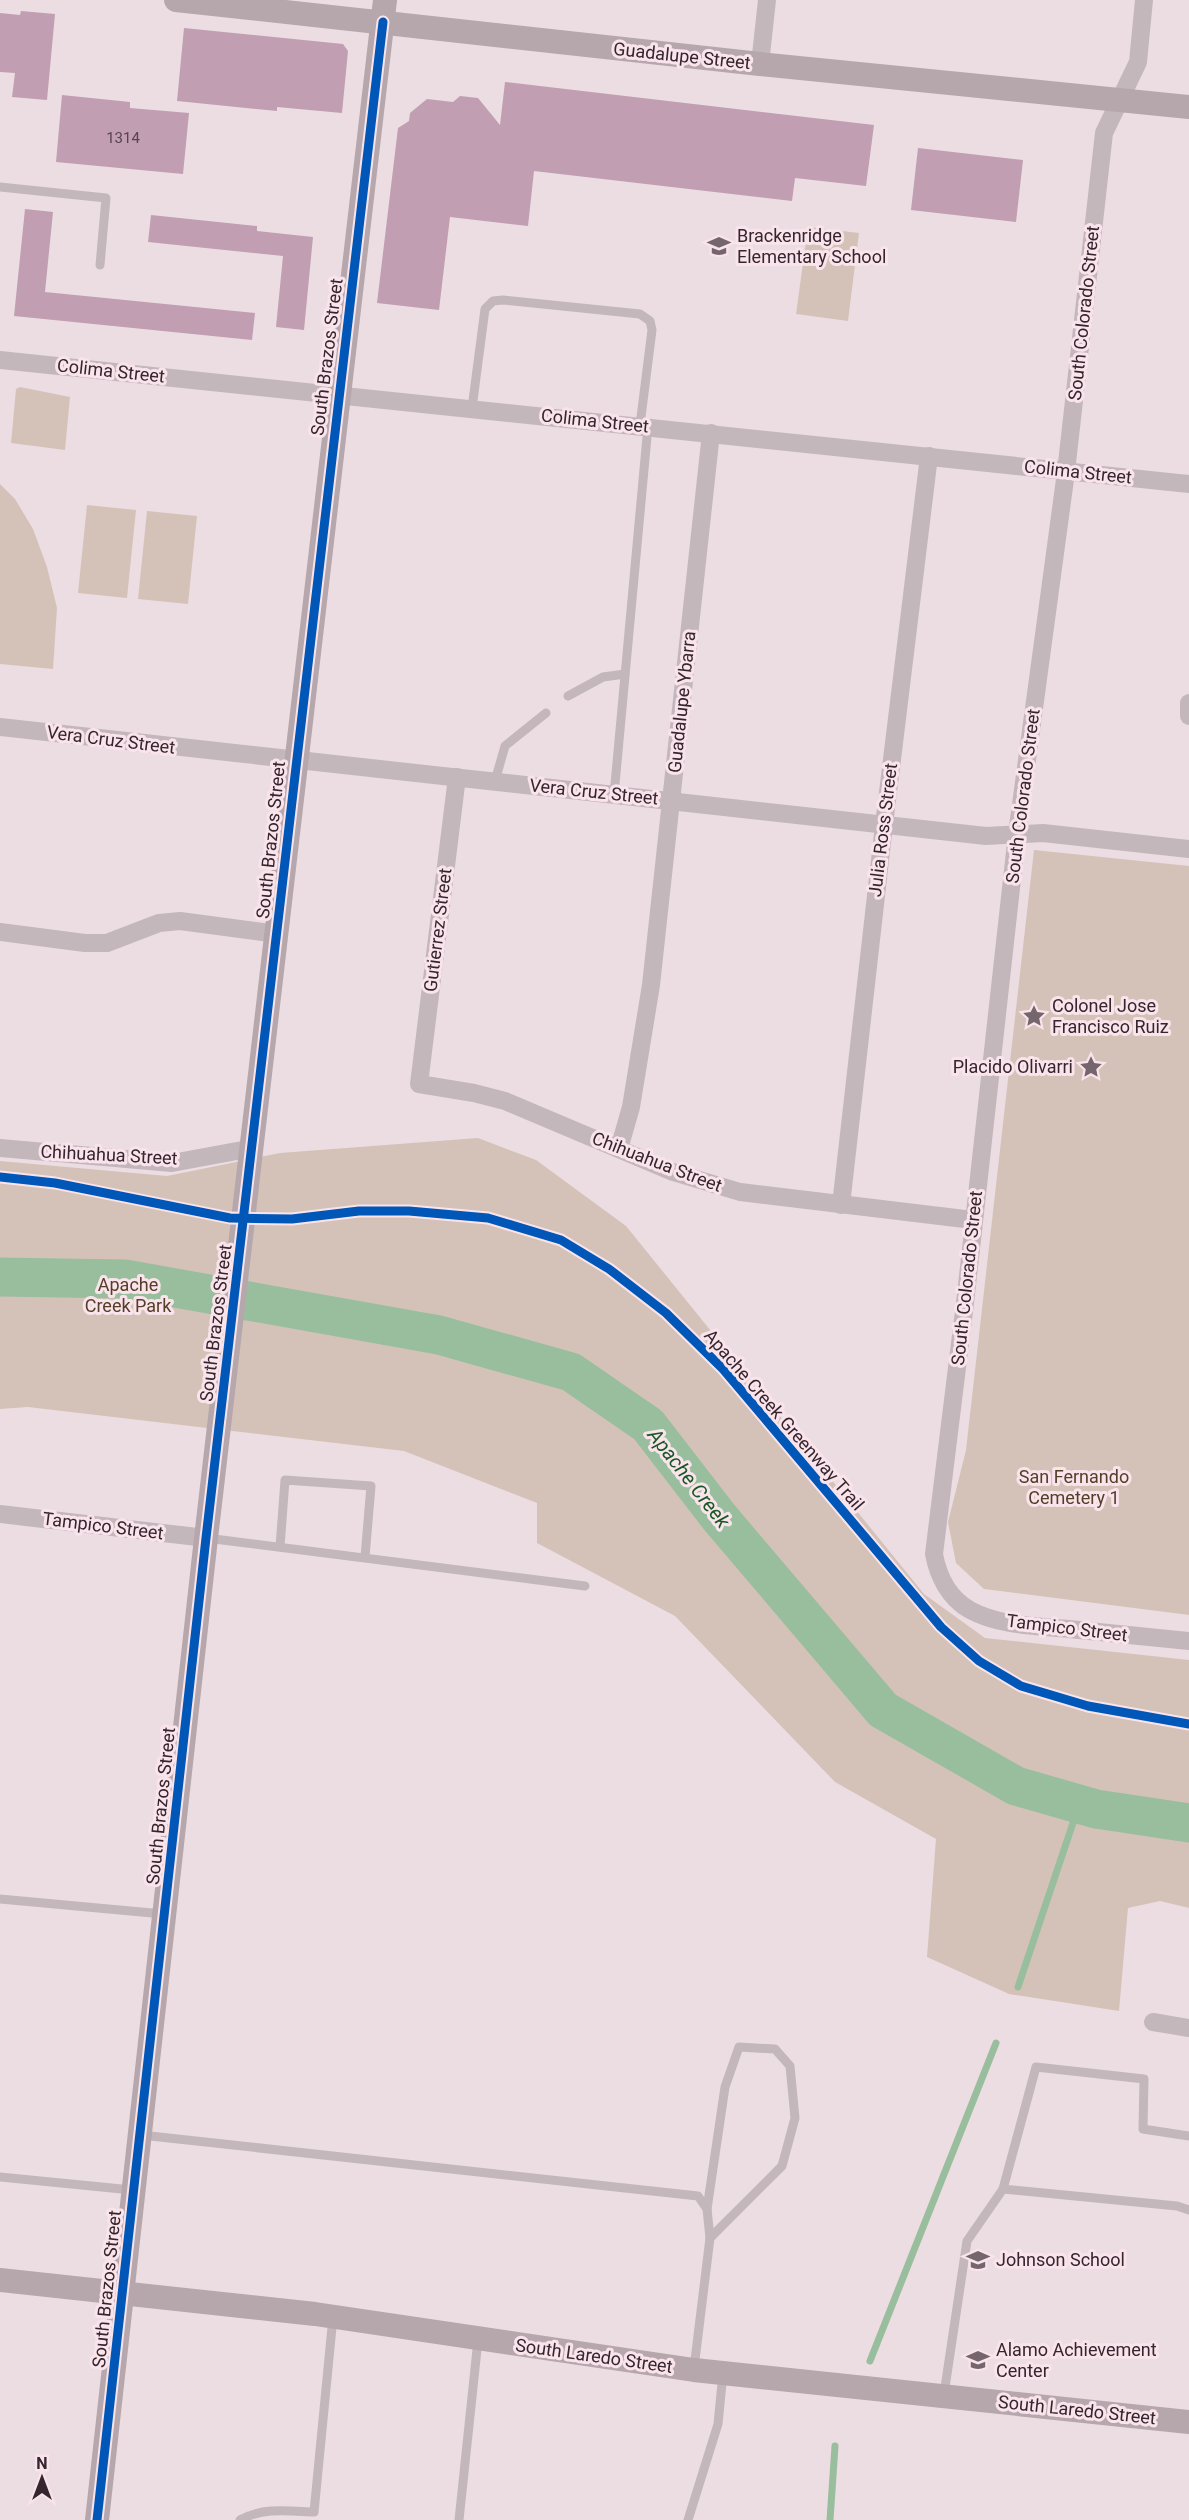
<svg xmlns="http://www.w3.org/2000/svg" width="1189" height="2520" font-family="Roboto,sans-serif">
  <rect width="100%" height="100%" fill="#ecdde2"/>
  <g fill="#d4c2b9">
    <path d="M808,227L859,233L848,321L796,314Z"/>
    <path d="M20,387L70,397L65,450L11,443L16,389Z"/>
    <path d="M0,484L15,499L33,529L47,567L57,608L53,669L0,664Z"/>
    <path d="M87,505L136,510L127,598L78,593Z"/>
    <path d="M147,511L197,516L188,604L138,599Z"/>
    <path d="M1034,850L1189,866V1615L984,1589L956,1563L948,1522L966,1450Z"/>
    <path d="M478,1138L536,1160L626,1226L924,1594L985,1638L1189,1660V1908L1160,1901L1128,1908L1119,2011L1009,1994L927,1957L936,1839L835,1782L675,1616L537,1543V1503L404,1451L28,1407L0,1409V1161L167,1176L280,1153Z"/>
  </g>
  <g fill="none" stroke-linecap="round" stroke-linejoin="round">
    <g stroke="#99be9d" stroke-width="7">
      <path d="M1018,1987L1079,1805"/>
      <path d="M870,2361L996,2043"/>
      <path d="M830,2520L835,2446"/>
    </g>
    <path stroke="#99be9d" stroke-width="39" d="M0,1277L125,1279L439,1335L571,1372L648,1425L719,1517L883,1710L1016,1786L1096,1809L1189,1823"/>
  </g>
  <g fill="#c19eb2">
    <path d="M21,11L55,14L47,100L12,97L15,73L0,72V13L20,15Z"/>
    <path d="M184,28L343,44L348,51L342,113L277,107V111L177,101Z"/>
    <path d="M505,82L874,125L866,186L795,178L792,201L534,171L528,226L450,217L439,310L377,303L398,128L409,121L410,113L427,99L453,102L460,96L478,98L500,125Z"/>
    <path d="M62,95L130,102V108L189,113L183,174L56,162Z"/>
    <path d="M918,148L1023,160L1016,222L911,210Z"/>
    <path d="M25,209L53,212L45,292L255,313L252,340L14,316Z"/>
    <path d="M151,215L257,226V231L313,237L304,330L276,327L283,256L148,242Z"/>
  </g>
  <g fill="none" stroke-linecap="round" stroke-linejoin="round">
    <g stroke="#c4b7bc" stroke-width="9">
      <path d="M0,187L106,198L100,265"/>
      <path d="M472,408L485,309L493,301L503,300L640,314L650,321L652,330L640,425"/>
      <path d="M568,696L603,677L625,674"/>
      <path d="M495,781L505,746L546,713"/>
      <path d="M614,795L648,426"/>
      <path d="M206,1538L585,1586"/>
      <path d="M280,1547L285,1480L371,1486L365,1557"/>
      <path d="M0,1899L163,1914"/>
      <path d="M141,2135L698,2196L707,2209L710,2238L694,2368"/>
      <path d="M1189,2136L1143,2129L1144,2079L1036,2067L1003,2189L1177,2206L1189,2210"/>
      <path d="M0,2177L132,2190"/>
      <path d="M707,2209L725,2087L739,2047L775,2049L790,2066L795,2118L782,2166L710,2238"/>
      <path d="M944,2394L967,2241L1003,2189"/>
      <path d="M240,2520C263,2507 289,2511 314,2512L333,2317"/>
      <path d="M459,2520L478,2340"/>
      <path d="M688,2520L718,2424L723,2373"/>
    </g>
    <g stroke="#c4b7bc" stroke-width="18">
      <path d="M1144,0L1138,62L1104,133L1066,472L1017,834L965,1303L934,1554C938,1576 949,1598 970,1610C999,1626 1037,1626 1069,1629C1109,1633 1149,1637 1189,1641"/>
      <path d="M760,64L767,0"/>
      <path d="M0,360L1189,484"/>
      <path d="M1189,703V716"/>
      <path d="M0,727C328,765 657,800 986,836L1043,833L1189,849"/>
      <path d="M457,777L419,1084L474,1093L505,1101L673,1172L740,1192L973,1220"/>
      <path d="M0,932L85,943H107L159,923L180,921L277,934"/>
      <path d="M0,1148L172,1163L253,1148"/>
      <path d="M619,1149L631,1107L651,985L711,433"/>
      <path d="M841,1205L884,825L929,456"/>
      <path d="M0,1514L206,1538"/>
      <path d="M1153,2022L1189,2028"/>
    </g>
    <g stroke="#b5a7ac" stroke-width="24">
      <path d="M176,0L760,64L1189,107"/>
      <path d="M0,2280L315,2314L694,2370L1189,2422"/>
      <path d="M97,2520L206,1538L385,0"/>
    </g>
    <g stroke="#fae4eb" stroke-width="13">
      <g id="cycleway">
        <path d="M0,1177L55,1183L230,1218L292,1219L359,1211H409L488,1218L561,1240L609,1269L666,1313L723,1369L941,1627L979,1661L1021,1686L1088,1706L1189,1724"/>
        <path d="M97,2520L206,1538L383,22"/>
      </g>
    </g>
    <use href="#cycleway" stroke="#0057b8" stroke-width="9"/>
  </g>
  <defs>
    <g id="school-bare" transform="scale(1.8)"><path d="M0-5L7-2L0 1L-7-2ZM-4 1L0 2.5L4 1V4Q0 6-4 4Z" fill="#75656d" stroke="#fae4eb" stroke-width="2.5" paint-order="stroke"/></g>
    <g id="sight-bare" transform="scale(1.8)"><path d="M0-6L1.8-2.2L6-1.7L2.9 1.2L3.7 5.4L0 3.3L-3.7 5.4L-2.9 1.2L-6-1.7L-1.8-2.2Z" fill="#75656d" stroke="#fae4eb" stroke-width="2.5" paint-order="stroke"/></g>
  </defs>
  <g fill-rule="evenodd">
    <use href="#school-bare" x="719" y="246"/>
    <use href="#sight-bare" x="1034" y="1016"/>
    <use href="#sight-bare" x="1091" y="1067"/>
    <use href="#school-bare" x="978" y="2260"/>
    <use href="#school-bare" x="978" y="2360"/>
  </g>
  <g text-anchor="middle" stroke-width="6" stroke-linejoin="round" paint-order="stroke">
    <g font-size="15" fill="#58434f">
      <text x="123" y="143">1314</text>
    </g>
    <g font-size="18" fill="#35252e" stroke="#fae4eb">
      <text transform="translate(682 56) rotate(6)" y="6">Guadalupe Street</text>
      <text transform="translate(1084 313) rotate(-84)" y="6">South Colorado Street</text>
      <text transform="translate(327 357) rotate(-83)" y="6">South Brazos Street</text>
      <text transform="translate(111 371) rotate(6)" y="6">Colima Street</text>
      <text transform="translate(595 421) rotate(6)" y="6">Colima Street</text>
      <text transform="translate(1078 472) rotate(6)" y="6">Colima Street</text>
      <text transform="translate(682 702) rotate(-84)" y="6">Guadalupe Ybarra</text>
      <text transform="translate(111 740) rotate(7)" y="6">Vera Cruz Street</text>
      <text transform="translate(594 792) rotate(6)" y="6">Vera Cruz Street</text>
      <text transform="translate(1023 796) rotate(-83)" y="6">South Colorado Street</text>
      <text transform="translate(883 830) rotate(-83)" y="6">Julia Ross Street</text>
      <text transform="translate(271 840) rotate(-84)" y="6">South Brazos Street</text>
      <text transform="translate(438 930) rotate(-83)" y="6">Gutierrez Street</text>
      <text transform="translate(109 1155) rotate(3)" y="6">Chihuahua Street</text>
      <text transform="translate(657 1162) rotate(21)" y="6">Chihuahua Street</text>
      <text transform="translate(967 1278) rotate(-84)" y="6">South Colorado Street</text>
      <text transform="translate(216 1323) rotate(-83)" y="6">South Brazos Street</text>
      <text transform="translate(784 1420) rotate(49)" y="6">Apache Creek Greenway Trail</text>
      <text transform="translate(103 1526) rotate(7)" y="6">Tampico Street</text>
      <text transform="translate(1067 1628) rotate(7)" y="6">Tampico Street</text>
      <text transform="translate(161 1806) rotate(-84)" y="6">South Brazos Street</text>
      <text transform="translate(107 2289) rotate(-84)" y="6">South Brazos Street</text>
      <text transform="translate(594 2356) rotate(8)" y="6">South Laredo Street</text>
      <text transform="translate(1077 2410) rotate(6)" y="6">South Laredo Street</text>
    </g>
    <g font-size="18" fill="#35252e" stroke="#fae4eb" text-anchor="start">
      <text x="737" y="242">Brackenridge<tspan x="737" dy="21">Elementary School</tspan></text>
      <text x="1052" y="1012">Colonel Jose<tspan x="1052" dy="21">Francisco Ruiz</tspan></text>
      <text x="1073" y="1073" text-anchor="end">Placido Olivarri</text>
      <text x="996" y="2266">Johnson School</text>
      <text x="996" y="2356">Alamo Achievement<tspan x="996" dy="21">Center</tspan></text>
    </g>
    <g font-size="18" fill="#543e28" stroke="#fae4eb">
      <text x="128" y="1291">Apache<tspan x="128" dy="21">Creek Park</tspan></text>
      <text x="1074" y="1483">San Fernando<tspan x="1074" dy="21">Cemetery 1</tspan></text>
    </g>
    <g font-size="20" font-style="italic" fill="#195826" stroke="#fae4eb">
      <text transform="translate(689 1478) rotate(52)" y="7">Apache Creek</text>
    </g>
  </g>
  <g transform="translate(42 2478)" stroke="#fae4eb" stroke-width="4.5" paint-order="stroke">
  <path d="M0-4.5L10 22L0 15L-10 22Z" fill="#35252e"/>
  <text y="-9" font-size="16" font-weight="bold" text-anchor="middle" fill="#35252e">N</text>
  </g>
</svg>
